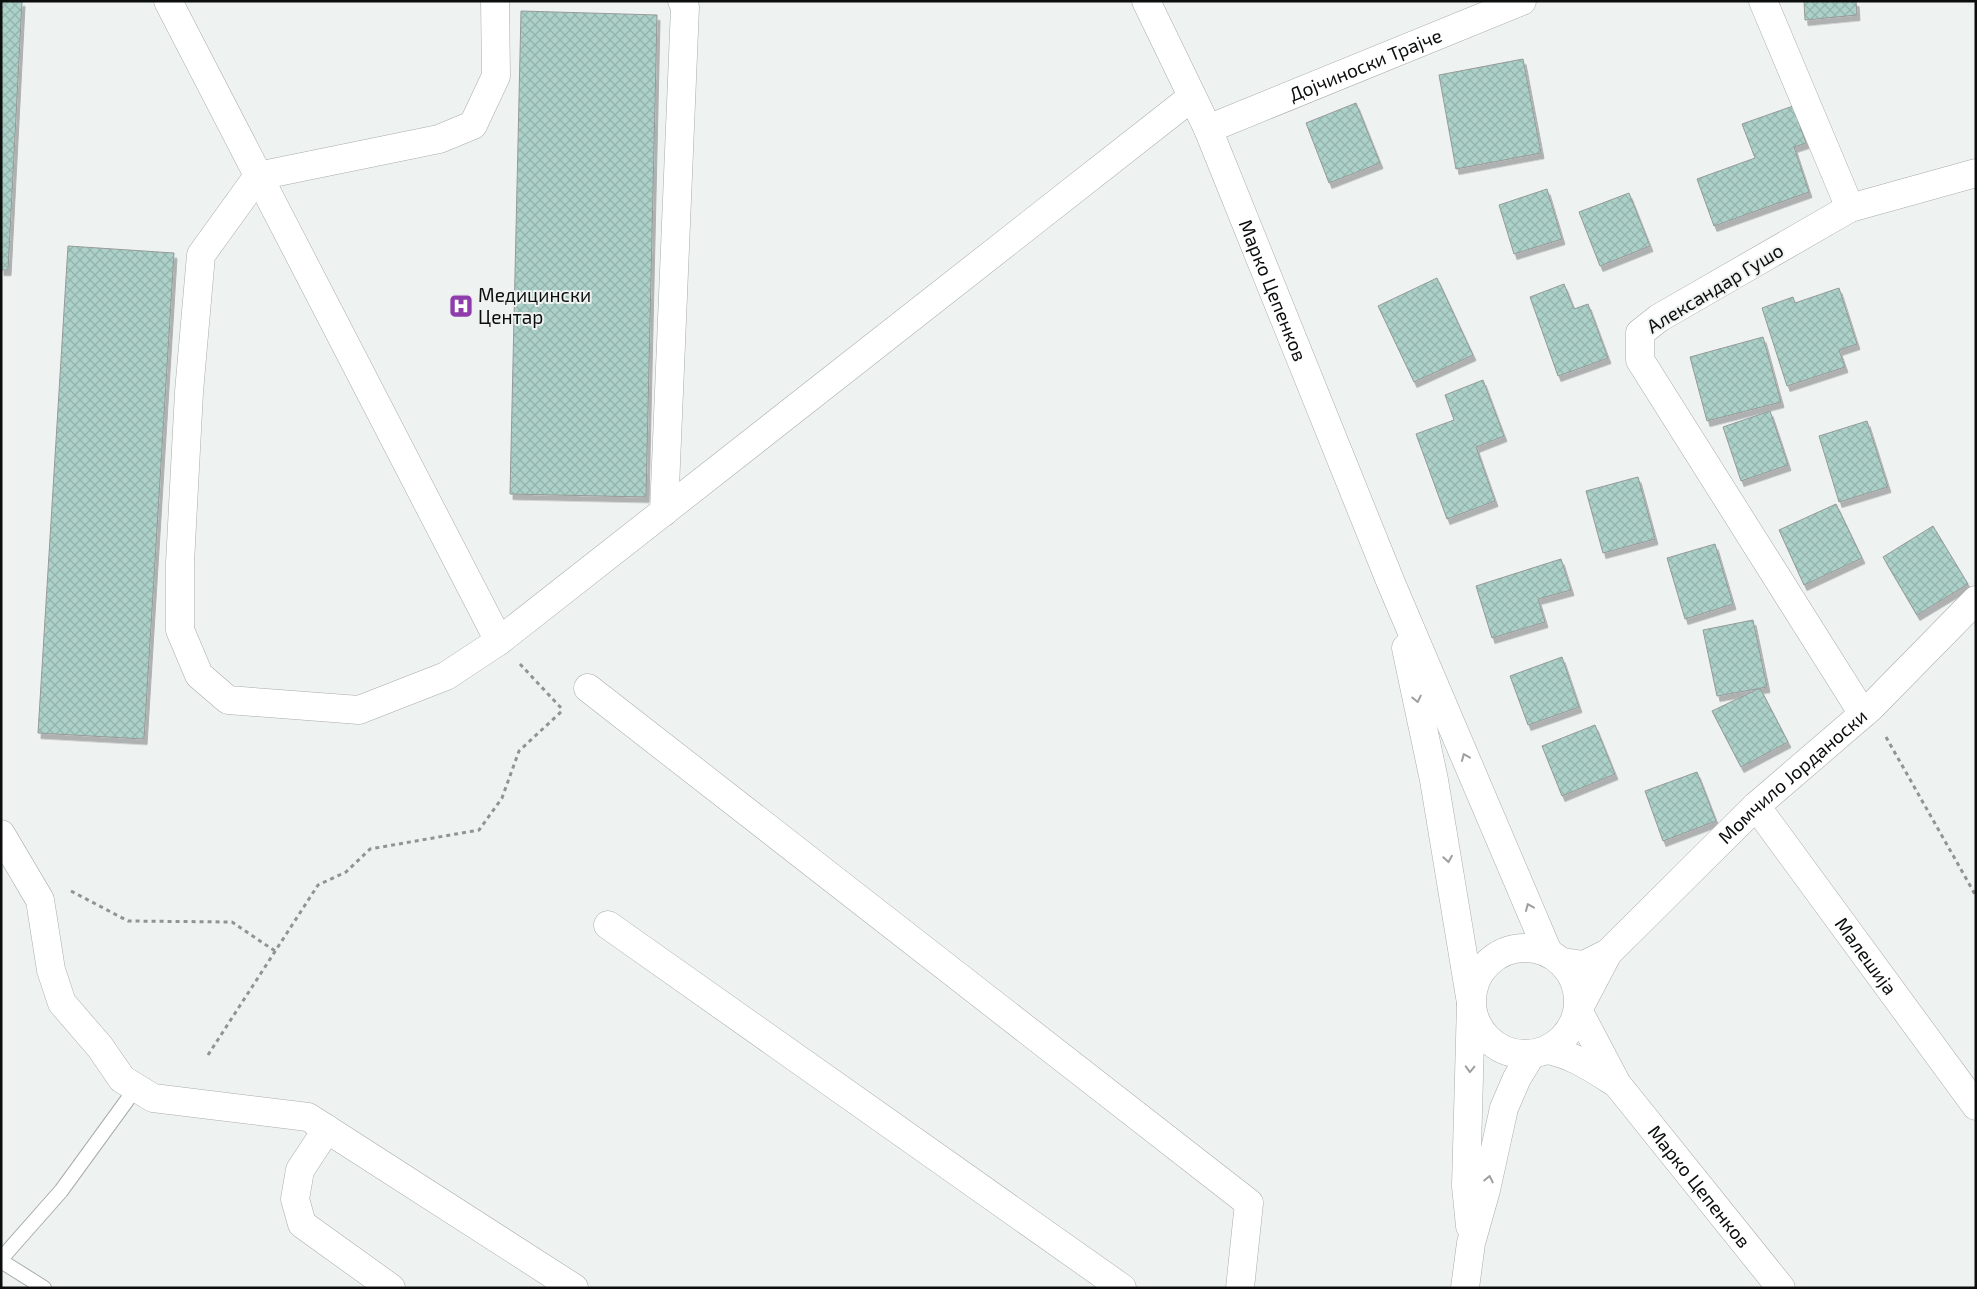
<svg xmlns="http://www.w3.org/2000/svg" width="1977" height="1289" font-family="'Exo 2',sans-serif">
  <defs>
    <pattern id="building-cross-hatch" width="8" height="8" patternUnits="userSpaceOnUse" patternTransform="scale(1.25)"><rect width="8" height="8" fill="#acd1c9"/><path d="M0 0l8 8M0 8l8-8" fill="none" stroke="#93b2ab"/></pattern>
    <filter id="shadow"><feDropShadow dx="3" dy="5.5" stdDeviation="0" flood-color="#0004"/></filter>
  </defs>
  <rect width="100%" height="100%" fill="#eef2f1"/>
  <g fill="url(#building-cross-hatch)" stroke="#969a99" filter="url(#shadow)">
    <path d="M1,1H22L8,270H1Z"/>
    <path d="M1804,1H1856L1857,15L1805,20Z"/>
    <path d="M521,11L657,15L646,497L510,494Z"/>
    <path d="M1523,59L1541,153L1456,169L1439,75Z"/>
    <path d="M1356,103L1380,163L1329,183L1306,123Z"/>
    <path d="M1793,106L1806,143L1794,147L1809,192L1714,226L1697,179L1755,158L1742,124Z"/>
    <path d="M1547,189L1562,239L1514,254L1499,205Z"/>
    <path d="M1629,193L1650,246L1600,266L1579,212Z"/>
    <path d="M68,246L174,253L144,739L38,733Z"/>
    <path d="M1437,278L1473,355L1414,382L1378,306Z"/>
    <path d="M1564,284L1574,309L1588,304L1608,358L1558,376L1530,297Z"/>
    <path d="M1839,288L1857,344L1839,350L1845,367L1787,386L1762,308L1793,297L1795,303Z"/>
    <path d="M1763,337L1781,402L1707,421L1690,357Z"/>
    <path d="M1483,380L1504,436L1476,447L1495,501L1447,519L1416,434L1454,420L1445,395Z"/>
    <path d="M1770,411L1788,465L1741,481L1723,427Z"/>
    <path d="M1867,421L1888,487L1839,502L1819,436Z"/>
    <path d="M1638,477L1655,539L1603,553L1586,491Z"/>
    <path d="M1836,504L1862,558L1804,585L1779,530Z"/>
    <path d="M1933,526L1968,584L1917,615L1883,557Z"/>
    <path d="M1715,544L1733,604L1685,619L1667,558Z"/>
    <path d="M1561,559L1571,590L1538,599L1545,622L1492,638L1476,586Z"/>
    <path d="M1753,620L1767,687L1717,696L1703,630Z"/>
    <path d="M1562,657L1579,707L1528,725L1510,676Z"/>
    <path d="M1760,688L1788,742L1741,767L1712,711Z"/>
    <path d="M1595,725L1615,774L1562,796L1542,746Z"/>
    <path d="M1697,772L1716,821L1663,841L1645,791Z"/>
  </g>
  <g fill="none" stroke-linecap="round" stroke-linejoin="round">
    <g stroke="#a8acab" stroke-width="16">
      <g id="lane">
        <path d="M1,1259L61,1191L136,1088"/>
        <path d="M1,1261L44,1288"/>
      </g>
    </g>
    <g stroke="#a8acab" stroke-width="29">
      <g id="street">
        <path d="M168,1L499,641L1192,97"/>
        <path d="M495,1L496,76L473,125L439,139L258,176L201,255L189,392L180,563V630L199,675L228,700L359,710L446,676L499,641"/>
        <path d="M1763,1L1850,208L1659,318L1640,333V360L1863,714"/>
        <path id="s1" d="M1208,129L1522,1"/>
        <path d="M1850,208L1976,173"/>
        <path d="M664,512L685,7L682,1"/>
        <path d="M588,688L1249,1203L1240,1288"/>
        <path id="s2" d="M1756,806L1976,1106"/>
        <path d="M1,834L40,900L51,970L62,1003L100,1047L122,1079L153,1098L308,1117L574,1288"/>
        <path d="M608,925L1122,1288"/>
        <path d="M1563,962L1584,965L1608,953"/>
        <path id="s3" d="M1578,1010L1608,953L1756,806L1870,708L1976,600"/>
        <path d="M327,1129L300,1170L295,1199L302,1224L391,1288"/>
        <path d="M1470,1226L1466,1186L1471,1003"/>
        <path d="M1465,1288L1471,1243L1486,1190L1504,1108L1517,1078L1531,1055"/>
      </g>
    </g>
    <g stroke="#a8acab" stroke-width="29">
      <g id="secondary">
        <path id="s4" d="M1146,1L1208,129L1391,583L1548,952"/>
        <path d="M1406,648L1434,780L1471,1003"/>
        <circle cx="1525" cy="1001" r="53"/>
        <path id="s5" d="M1578,1010L1617,1084L1781,1288"/>
        <path d="M1548,1050C1573,1055 1592,1068 1614,1082"/>
      </g>
    </g>
    <g stroke="#919494" stroke-width="3" stroke-dasharray="4 4" stroke-linecap="butt">
      <path d="M520,664L563,710"/>
      <path d="M1886,737L1976,896"/>
      <path d="M71,891L128,921L232,922L275,951"/>
      <path d="M208,1055L318,885L346,872L370,849L479,830L502,798L519,751L562,711"/>
    </g>
    <use href="#lane" stroke="#fff" stroke-width="14"/>
    <use href="#street" stroke="#fff" stroke-width="28"/>
    <use href="#secondary" stroke="#fff" stroke-width="28"/>
  </g>
  <defs><path id="oneway-chevron" d="M-2-3.5L2.5 0L-2 3.5" fill="none" stroke-width="1.6" stroke-linecap="round" stroke-linejoin="round" transform="scale(1.25)"/></defs>
  <g stroke="#9e9f9f">
    <use href="#oneway-chevron" transform="translate(1417 699) rotate(78)"/>
    <use href="#oneway-chevron" transform="translate(1465 757) rotate(-113)"/>
    <use href="#oneway-chevron" transform="translate(1448 859) rotate(81)"/>
    <use href="#oneway-chevron" transform="translate(1529 907) rotate(-113)"/>
    <use href="#oneway-chevron" transform="translate(1470 1069) rotate(92)"/>
    <use href="#oneway-chevron" transform="translate(1489 1179) rotate(-78)"/>
  </g>
  <defs>
    <g id="hospital-square" transform="scale(1.25)"><rect x="-9" y="-9" width="18" height="18" rx="4" fill="#903dac" stroke="#eef2f1"/><path d="M-5-5h3v3.5h4V-5h3V5h-3V1.5h-4V5h-3Z" fill="#fff"/></g>
  </defs>
  <g fill-rule="evenodd">
    <use href="#hospital-square" x="461" y="306"/>
  </g>
  <g text-anchor="middle" stroke-width="4" stroke-linejoin="round" paint-order="stroke">
    <g font-size="19" fill="#0c0e0e" stroke="#eef2f1">
      <text dy="7" stroke="none"><textPath href="#s1" startOffset="170">Дојчиноски Трајче</textPath></text>
      <text transform="translate(1715 288) rotate(-31)" y="7">Александар Гушо</text>
      <text dy="7" stroke="none"><textPath href="#s4" startOffset="316">Марко Цепенков</textPath></text>
      <text dy="7" stroke="none"><textPath href="#s3" startOffset="320">Момчило Јорданоски</textPath></text>
      <text dy="7" stroke="none"><textPath href="#s2" startOffset="186">Малешија</textPath></text>
      <text dy="7" stroke="none"><textPath href="#s5" startOffset="215">Марко Цепенков</textPath></text>
    </g>
    <g font-size="19" fill="#0c0e0e" stroke="#eef2f1" text-anchor="start">
      <text x="478" y="302">Медицински<tspan x="478" dy="22">Центар</tspan></text>
    </g>
  </g>
  <rect width="1977" height="1289" fill="none" stroke="#0c0e0e" stroke-width="5"/>
</svg>
